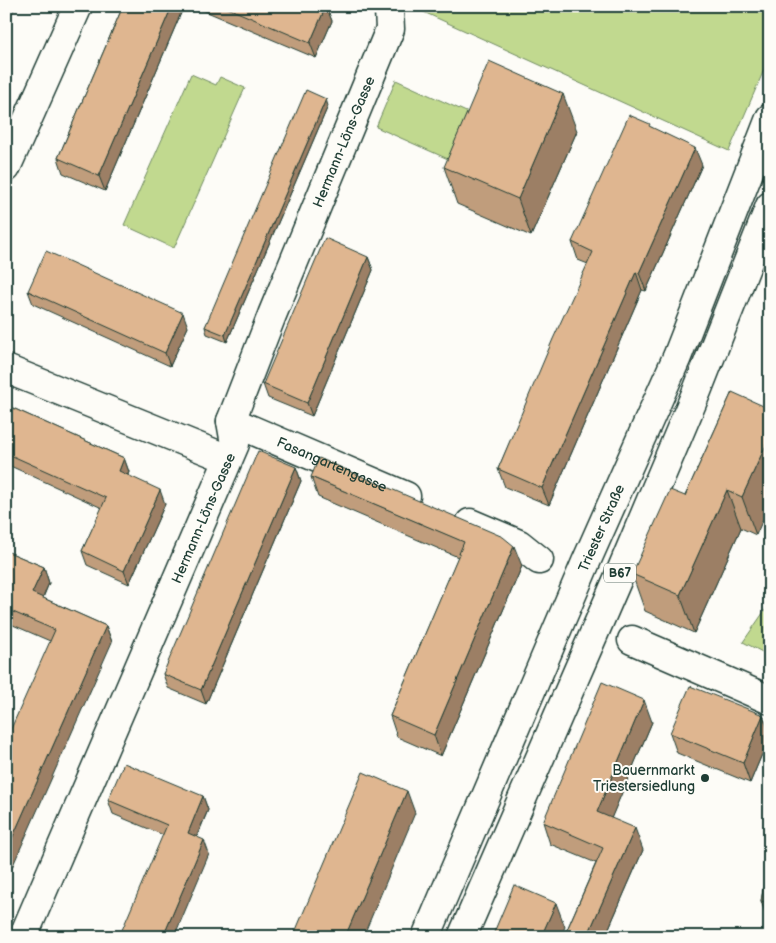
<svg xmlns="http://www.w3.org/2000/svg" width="776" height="943" font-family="'Balsamiq Sans',sans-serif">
  <rect width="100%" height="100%" fill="#fdfcf7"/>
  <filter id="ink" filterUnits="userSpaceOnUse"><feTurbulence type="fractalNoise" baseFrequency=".02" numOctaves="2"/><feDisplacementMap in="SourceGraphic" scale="10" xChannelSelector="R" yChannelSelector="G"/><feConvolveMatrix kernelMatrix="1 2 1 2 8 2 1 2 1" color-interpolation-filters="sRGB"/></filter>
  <g filter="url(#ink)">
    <g fill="#c1d98f" stroke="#708b62">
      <path d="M416,6H770V56L729,151L417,9Z"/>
      <path d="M191,74L216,85L220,77L245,88L174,248L124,225Z"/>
      <path d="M396,80L486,121L466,167L376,127Z"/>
      <path d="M770,603V656L743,642Z"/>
    </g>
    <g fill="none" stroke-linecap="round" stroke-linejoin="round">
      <g stroke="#1f3d34" stroke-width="31">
        <g id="street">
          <path d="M6,168L78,6"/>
          <path d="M6,369L228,459"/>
          <path id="s1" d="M231,421L406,496"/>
          <path d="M470,523L519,544L539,560"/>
          <path d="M632,640L770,700"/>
          <path id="s2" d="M23,937L235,444L231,421L272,315L390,29L389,10L387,6"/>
        </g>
      </g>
      <g stroke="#1f3d34" stroke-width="31">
        <g id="primary">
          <path id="s3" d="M426,937L586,562L677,357L770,118"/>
          <path d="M462,937L616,583L697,391L770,206"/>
        </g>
      </g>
      <use href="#street" stroke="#fdfcf7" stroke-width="28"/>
      <use href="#primary" stroke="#fdfcf7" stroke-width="28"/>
    </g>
    <g fill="#c09d7c" stroke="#1f3d34">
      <path d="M123,6H184L105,191L63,173L58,158Z"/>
      <path d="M193,6H326L332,21L316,58Z"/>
      <path d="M328,106L227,342L207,334L205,327Z"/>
      <path d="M651,127L702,165L646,291L642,290L549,505L505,487L498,469L588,264L578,260L572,242Z"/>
      <path d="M577,131L531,236L457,204L444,167Z"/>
      <path d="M368,257L373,270L312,416L268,398L263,384Z"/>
      <path d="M28,291L188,327L170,366L33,304Z"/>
      <path d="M732,392L756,535L741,528L694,633L645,611L632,574L685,496Z"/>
      <path d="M6,405L124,458L129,472L128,475L165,504L129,584L87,565L82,551L102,508L6,464Z"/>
      <path d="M296,467L301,481L206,704L168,688L163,674Z"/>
      <path d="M311,477L522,566L441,756L397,737L390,716L458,557L318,497Z"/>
      <path d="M6,551L44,567L49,583L43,598L106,626L112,642L50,641L6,622Z"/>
      <path d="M763,715L770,735L750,783L677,753L670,733Z"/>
      <path d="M652,722L611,818L643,850L605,937H568L566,932L596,863L550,844L543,822Z"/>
      <path d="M203,796L208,810L197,837L209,854L113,814L108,800Z"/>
      <path d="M770,854V916L766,915L761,901Z"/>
    </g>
    <g fill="#9c7f65" stroke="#1f3d34">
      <path d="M6,6H15L6,26Z"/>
      <path d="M172,6H184L105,191L99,176Z"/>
      <path d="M326,6L332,21L316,58L310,43Z"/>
      <path d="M563,94L577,131L531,236L518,199Z"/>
      <path d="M326,99L328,106L227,342L225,335Z"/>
      <path d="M695,148L702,165L646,291L639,273Z"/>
      <path d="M368,257L373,270L312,416L307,403Z"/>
      <path d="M636,272L642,290L549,505L542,488Z"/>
      <path d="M183,313L188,327L170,366L165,353Z"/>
      <path d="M770,436V504L756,535L742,497Z"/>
      <path d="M124,458L129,472L123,485L119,471Z"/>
      <path d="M296,467L301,481L206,704L201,690Z"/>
      <path d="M160,490L165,504L129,584L124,571Z"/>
      <path d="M727,490L741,528L694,633L680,595Z"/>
      <path d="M514,546L522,566L441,756L434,735Z"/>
      <path d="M44,567L49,583L38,609L32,593Z"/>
      <path d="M106,626L112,642L6,881V852Z"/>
      <path d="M644,700L652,722L605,833L597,812Z"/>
      <path d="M763,715L770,735L750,783L743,763Z"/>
      <path d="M407,791L415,813L363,937H345Z"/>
      <path d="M203,796L208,810L192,847L188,833Z"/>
      <path d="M635,828L643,850L605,937H587Z"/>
      <path d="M204,840L209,854L174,937H163Z"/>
      <path d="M556,903L565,927L560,937H541Z"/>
    </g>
    <g fill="#dfb690" stroke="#1f3d34">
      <path d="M123,6H172L99,176L58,158Z"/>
      <path d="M223,6H326L310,43Z"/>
      <path d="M489,61L563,94L518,199L444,167Z"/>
      <path d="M306,90L326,99L225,335L205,327Z"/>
      <path d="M629,115L650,124L649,126L695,148L639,273L636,272L542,488L498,469L553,339L593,252L572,242Z"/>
      <path d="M325,238L368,257L307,403L263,384Z"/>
      <path d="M46,251L183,313L165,353L28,291Z"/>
      <path d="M732,392L770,409V436L742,497L727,490L680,595L632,574L670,490L685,496Z"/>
      <path d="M6,405L124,458L119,471L160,490L124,571L82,551L106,498L6,453Z"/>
      <path d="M258,451L296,467L201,690L163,674Z"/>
      <path d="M319,458L503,537L514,546L434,735L390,716L464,542L311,477Z"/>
      <path d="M6,551L44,567L32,593L106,626L6,852V740L55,630L6,609Z"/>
      <path d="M602,682L644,700L597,812L635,828L587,937H579L566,932L603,848L543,822Z"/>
      <path d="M690,686L763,715L743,763L670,733Z"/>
      <path d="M124,763L203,796L188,833L204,840L163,937H119L167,825L108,800Z"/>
      <path d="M363,772L407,791L345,937H293Z"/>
      <path d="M770,854V903L761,901Z"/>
      <path d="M514,885L556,903L541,937H492Z"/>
    </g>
  </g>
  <circle fill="#1f3d34" stroke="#fdfcf7" stroke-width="2" cx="705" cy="778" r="5"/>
  <g text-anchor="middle" stroke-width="4" stroke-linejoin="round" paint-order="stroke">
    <rect fill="#fdfcf7" stroke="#62766e" stroke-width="1" x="604" y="563.5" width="32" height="19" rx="4"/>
    <g font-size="12" font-weight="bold" fill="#1f3d34">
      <text x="620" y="577">B67</text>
    </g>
    <g font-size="14" fill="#1f3d34" stroke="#fdfcf7">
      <text dy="5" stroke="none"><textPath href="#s2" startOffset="861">Hermann-Löns-Gasse</textPath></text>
      <text dy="5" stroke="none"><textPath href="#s1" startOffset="110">Fasangartengasse</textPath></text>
      <text dy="5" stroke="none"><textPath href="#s2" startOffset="456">Hermann-Löns-Gasse</textPath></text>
      <text dy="5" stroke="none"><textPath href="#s3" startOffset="445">Triester Straße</textPath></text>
    </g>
    <g font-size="14" fill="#1f3d34" stroke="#fdfcf7" text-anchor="end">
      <text x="695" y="775">Bauernmarkt<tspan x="695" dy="16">Triestersiedlung</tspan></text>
    </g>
  </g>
  <rect width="776" height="943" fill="none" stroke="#fdfcf7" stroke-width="25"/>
  <rect x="12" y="12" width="751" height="918" fill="none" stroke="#1f3d34" stroke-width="2" filter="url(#ink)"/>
</svg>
